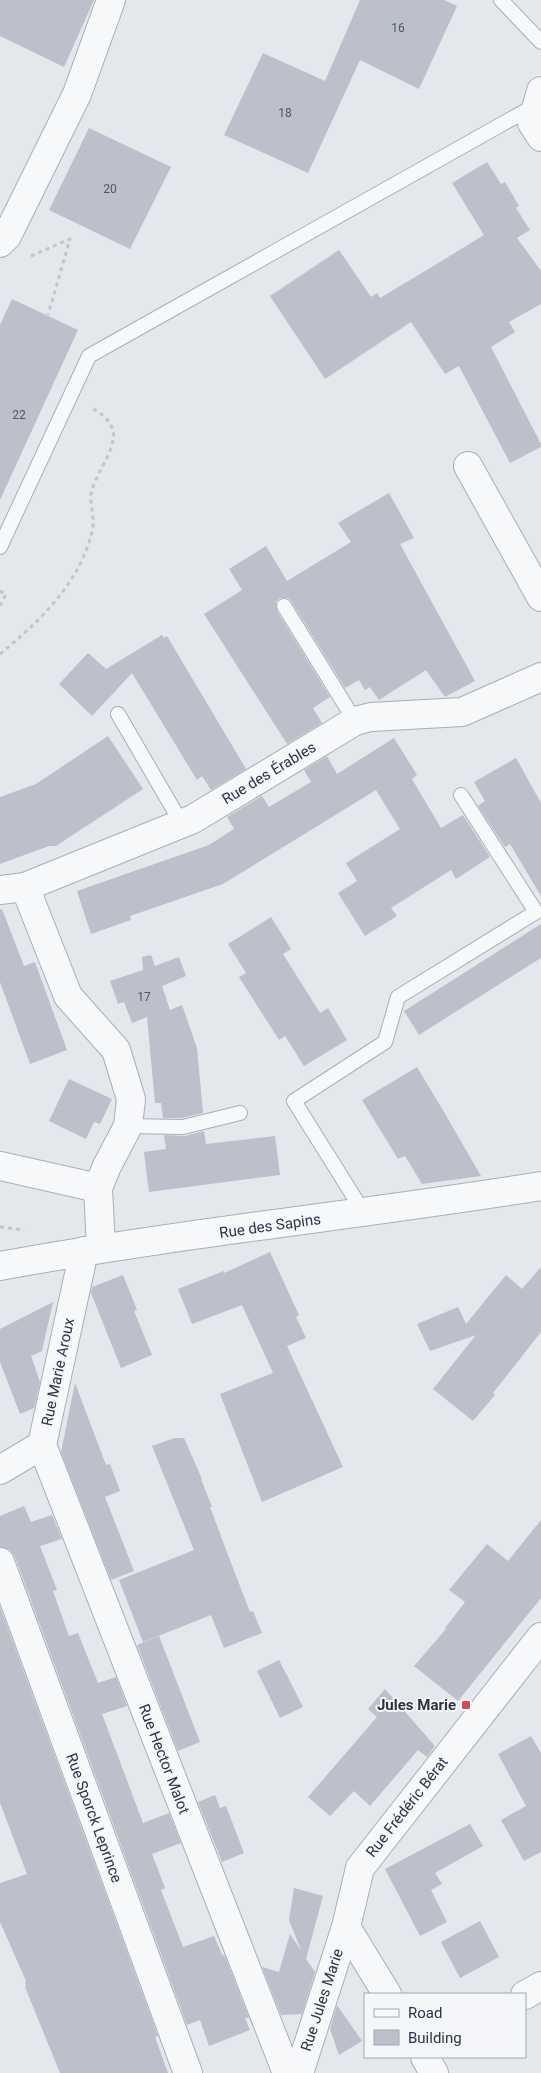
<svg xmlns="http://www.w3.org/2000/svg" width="541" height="2073" font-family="Roboto,sans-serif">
  <rect width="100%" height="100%" fill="#e4e7ec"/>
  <g fill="#bbc0ca">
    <path d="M0,0H94L64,67L0,36Z"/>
    <path d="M360,0H444L457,6L419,89L360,60L308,173L224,135L263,53L325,81Z"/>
    <path d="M89,128L171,167L130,249L49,210Z"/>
    <path d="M487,162L501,184L505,182L519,206L516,208L530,230L517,238L541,271V304L509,322L515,332L491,347L541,444V447L510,463L459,366L445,374L411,322L325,379L270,296L339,250L371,297L377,293L380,298L440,262L484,235L452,183Z"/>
    <path d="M12,299L78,330L0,500V325Z"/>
    <path d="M389,493L414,538L400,544L475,681L445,697L426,670L379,700L370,687L365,690L359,680L345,688L291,601L288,598H280L276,602L277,611L330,697L313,708L322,723L287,744L204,614L242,590L229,569L266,546L287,581L351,542L338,523Z"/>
    <path d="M162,635L164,638L167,636L246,769L211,790L202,776L197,780L132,673L92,716L59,684L88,653L106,669Z"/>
    <path d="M108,736L143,789L56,846H49L0,864V797L36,784Z"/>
    <path d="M394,738L417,775L412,779L441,828L463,815L490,857L456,879L451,870L391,908L397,916L365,936L338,893L357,881L346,863L400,829L376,790L223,884L130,916L131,920L91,934L77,891L209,845L234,829L227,817L262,796L269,807L311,782L304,770L327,756L337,774Z"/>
    <path d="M516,758L541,803V896L510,844L505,847L478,806L485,801L474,782Z"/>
    <path d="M2,909L24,966L35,962L67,1050L30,1064L0,982V910Z"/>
    <path d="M271,917L291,949L283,954L320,1013L328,1008L347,1040L304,1066L285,1036L279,1040L239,977L246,973L228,944Z"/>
    <path d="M541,924V958L419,1035L404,1011Z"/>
    <path d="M151,955L155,966L179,957L186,976L162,986L170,1010L182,1005L197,1048L203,1113L182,1118H163L161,1103H155L147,1017L132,1023L124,1002L118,1004L110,981L143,970L142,957Z"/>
    <path d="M417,1067L444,1112L481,1176L422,1184L405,1156L398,1159L362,1100Z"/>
    <path d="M69,1079L112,1099L100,1124L94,1122L86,1139L49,1121Z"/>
    <path d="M204,1131L206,1144L275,1136L280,1175L149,1192L144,1152L166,1149L164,1135L185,1136Z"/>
    <path d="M270,1252L299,1315L296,1317L306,1338L287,1346L343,1467L262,1502L220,1394L273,1373L242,1305L192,1324L178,1289L224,1271V1273Z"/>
    <path d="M541,1267V1332L493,1393L495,1395L473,1421L433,1389L476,1335L430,1351L417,1324L458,1307L466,1324L506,1275L522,1289Z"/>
    <path d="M123,1275L137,1310L134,1311L152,1355L121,1368L91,1293L92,1287Z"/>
    <path d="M53,1302L42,1351L31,1356L40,1382L34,1408L20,1414L0,1362V1329Z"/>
    <path d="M75,1383L106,1465L110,1464L120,1491L105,1497L134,1571L111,1580L61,1452Z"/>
    <path d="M174,1438H184L191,1454L202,1479H201L212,1507H210L228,1555L250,1612L253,1611L262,1633L224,1648L211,1615L143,1642L119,1580L194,1550L152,1446Z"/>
    <path d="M24,1506L31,1522L52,1515L62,1539L40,1546L57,1590L53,1591L69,1636L78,1633L98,1683L116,1677L127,1706L102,1714L143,1823L169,1813L181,1843L152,1854L165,1888L161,1890L183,1947L214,1936L222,1955L225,1956L249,2018H245L250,2030L209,2046L200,2020L187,2025L15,1557L10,1550L0,1547V1516Z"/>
    <path d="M541,1520V1598L458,1701L414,1666L446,1629L445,1628L465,1602L449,1590L487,1544L508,1561Z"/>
    <path d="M0,1607L158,2036L155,2037L168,2073H60L25,1987L26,1986L25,1982L26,1981L0,1922V1883L27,1874L0,1803Z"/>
    <path d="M159,1636L200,1742L178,1751L137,1645Z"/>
    <path d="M279,1660L303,1707L280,1718L257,1671Z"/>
    <path d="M385,1689L435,1746L427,1757L418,1750L370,1806L354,1791L330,1816L308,1797L377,1717L368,1709Z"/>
    <path d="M531,1736L541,1753V1852L524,1861L501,1820L526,1806L498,1754Z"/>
    <path d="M215,1795L220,1808L226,1806L244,1853L222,1862L198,1802Z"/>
    <path d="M470,1824L483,1846L435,1873L442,1884L431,1890L447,1922L420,1936L385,1869Z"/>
    <path d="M294,1888L323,1896L306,1959L315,1972L302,2014L281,2015L262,1967L279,1972L290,1934L301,1950L289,1920Z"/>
    <path d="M480,1921L499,1957L460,1978L441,1942Z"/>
    <path d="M337,2005L362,2041L339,2055L330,2029Z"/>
  </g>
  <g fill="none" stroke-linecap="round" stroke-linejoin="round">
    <g stroke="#a9aeb7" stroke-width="16">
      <g id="service">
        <path d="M501,0L541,42"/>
        <path d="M0,547L89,356L536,105"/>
        <path d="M284,606L355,721"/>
        <path d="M118,714L182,824"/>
        <path d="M128,1126L183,1127L240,1113"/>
        <path d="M364,1213L294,1101L385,1042L398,997L536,912L461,795"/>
      </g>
    </g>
    <g stroke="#a9aeb7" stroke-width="30">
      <g id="minor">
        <path d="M541,91L532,123L541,137"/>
        <path d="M0,243L7,236L77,94L111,0"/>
        <path d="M468,466L541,597"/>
        <path d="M25,887L68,996L116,1050L131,1099L128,1126L107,1166L98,1188L101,1248"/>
        <path d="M0,890L25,887L193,819L355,721L371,717L462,712L541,677"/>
        <path d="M0,1166L98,1188"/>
        <path d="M0,1266C179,1233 361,1215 541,1186"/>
        <path d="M42,1445L287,2073"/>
        <path d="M0,1470L42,1445L84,1251"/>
        <path d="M0,1562L188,2073"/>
        <path d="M387,1994L346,1927L360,1868L541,1637"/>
        <path d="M525,1995L541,1986"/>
        <path d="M425,2057L434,2073"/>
        <path d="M299,2073L346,1927"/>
      </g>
    </g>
    <g stroke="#c2c5cb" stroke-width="3" stroke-dasharray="4 4" stroke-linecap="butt">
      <path d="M31,256L70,239L48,315"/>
      <path d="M0,591L6,594L0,606"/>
      <path d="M0,654C40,621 79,584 92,532C96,517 88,503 92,490C102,457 136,431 90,407"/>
      <path d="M0,1227L24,1230"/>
    </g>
    <use href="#service" stroke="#f7f8fa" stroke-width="14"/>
    <use href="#minor" stroke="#f7f8fa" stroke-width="28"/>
  </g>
  <rect fill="#d1495b" stroke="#f4f6f9" stroke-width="2" x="461" y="1700" width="10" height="10" rx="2.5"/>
  <g text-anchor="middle" stroke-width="4" stroke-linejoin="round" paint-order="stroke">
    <g font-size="12" fill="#4f5766">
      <text x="398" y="32">16</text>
      <text x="285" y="117">18</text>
      <text x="110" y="193">20</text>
      <text x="19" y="419">22</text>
      <text x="144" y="1001">17</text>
    </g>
    <g font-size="15" fill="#2b3445" stroke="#f4f6f9">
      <text transform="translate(269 773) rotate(-31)" y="5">Rue des Érables</text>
      <text transform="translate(270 1226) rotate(-8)" y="5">Rue des Sapins</text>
      <text transform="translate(58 1372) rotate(-78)" y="5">Rue Marie Aroux</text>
      <text transform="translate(164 1759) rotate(69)" y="5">Rue Hector Malot</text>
      <text transform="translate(407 1807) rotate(-52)" y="5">Rue Frédéric Bérat</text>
      <text transform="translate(94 1818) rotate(70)" y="5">Rue Sporck Leprince</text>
      <text transform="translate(322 2000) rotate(-72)" y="5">Rue Jules Marie</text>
    </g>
    <g font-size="15" font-weight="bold" fill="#2b3445" stroke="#f4f6f9" text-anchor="end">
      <text x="456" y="1710">Jules Marie</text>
    </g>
  </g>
  <rect x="364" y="1993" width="162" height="65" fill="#f4f6f9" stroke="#a4a8b1"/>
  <rect x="374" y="2009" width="25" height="8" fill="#f7f8fa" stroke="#a4a8b1"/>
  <text x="408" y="2018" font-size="15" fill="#2b3445">Road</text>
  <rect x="374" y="2030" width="25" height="15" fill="#bbc0ca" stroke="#a4a8b1"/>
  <text x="408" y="2043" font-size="15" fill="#2b3445">Building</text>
</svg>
